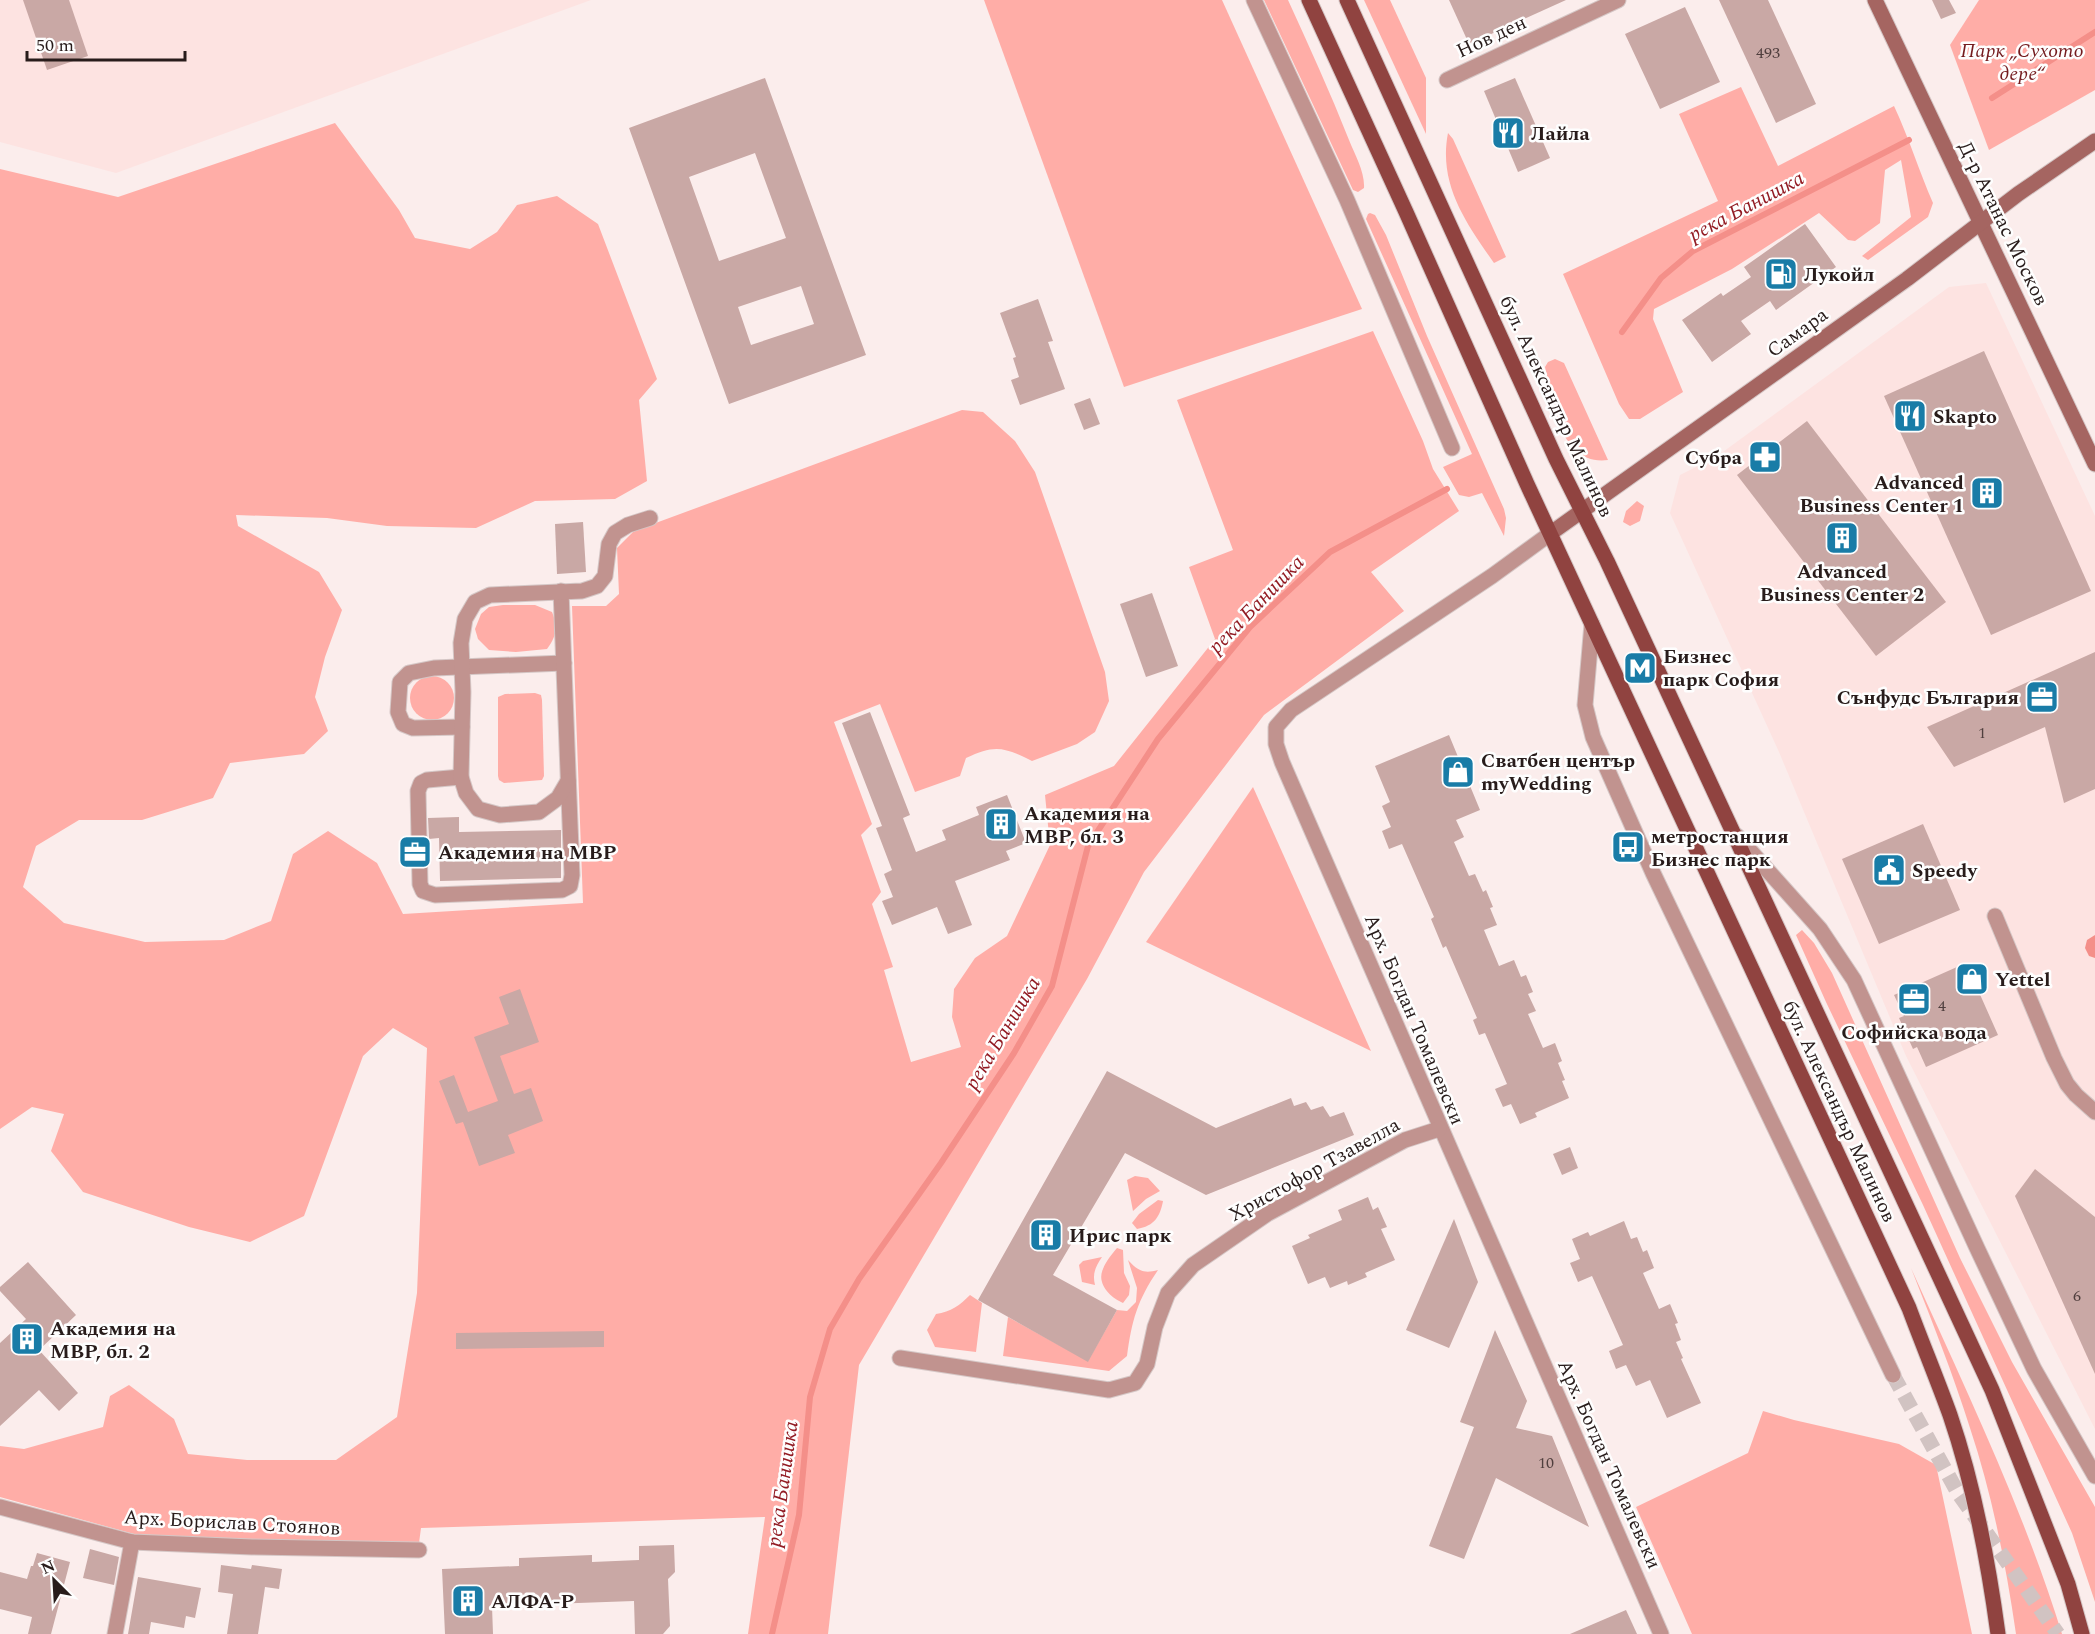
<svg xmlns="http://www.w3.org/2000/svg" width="2095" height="1634" font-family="Spectral,serif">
  <rect width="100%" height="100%" fill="#fbedec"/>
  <g fill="#fde3e1">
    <path d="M0,0H591L116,173L0,142Z"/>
    <path d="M1986,283L2095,516V1429L1906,1056L1779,752L1670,513L1680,475L1716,457L1949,287Z"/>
  </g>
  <g fill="#ffada7">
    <path d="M984,0H1222L1362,309L1124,387Z"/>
    <path d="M1264,0H1288C1309,46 1330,92 1349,140C1355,155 1365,172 1364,188L1358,192L1353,190Z"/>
    <path d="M1364,0H1390L1426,78V134Z"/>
    <path d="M1979,0H2095V90L1989,150L1950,45Z"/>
    <path d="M1741,87L1778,166L1894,106C1909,138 1919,171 1933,203L1928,217L1868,260L1862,256L1911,217L1901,160L1885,170L1880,223L1855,241L1848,240L1819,213L1732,269L1654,309L1653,319L1683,392L1640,419H1629L1619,404L1563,274L1718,201L1679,114Z"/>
    <path d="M335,123L399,210L415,238L470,249L497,232L517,205L557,196L598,224L657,379L639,400L647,481L615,499L535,501L476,528L387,526L327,518L236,515L238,526L319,572L342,610L325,657L315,697L328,731L304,754L230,763L213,798L142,820H79L36,846L23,887L64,923L145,942L224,940L271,921L293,854L328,831L377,863L403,914L583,903L572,606H606L619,594L617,548L634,531L962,410L983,412L1015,441L1035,472L1105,672L1109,701L1095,732L1077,744L1032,761C1004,747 995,744 966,758L960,776L915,792L880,704L834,722L872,824L861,835L881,892L872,904L893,967L884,970L911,1062L961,1047L952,1017L954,989L975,958L1007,936L1050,845L1045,795L1114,766L1215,639L1189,567L1233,550L1177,400L1373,331L1423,441L1433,469L1459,511L1371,572L1404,611L1264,715L1144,872L1087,979L859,1365L828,1634H748L765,1517L421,1528L419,1543L259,1541L134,1534L0,1497V1446L24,1449L103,1427L110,1396L129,1385L174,1419L188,1454L247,1460H336L397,1417L417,1293L427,1048L393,1028L363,1056L304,1216L250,1242L189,1227L83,1192L51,1151L64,1114L32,1107L0,1129V169L118,197Z"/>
    <path d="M1448,133L1453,139L1506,257L1494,263C1466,223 1438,184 1448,133Z"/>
    <path d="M1370,213L1375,215L1386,235L1427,336L1504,509L1506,518L1504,536L1482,493L1469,497L1459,495L1443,467L1472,454L1366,219L1368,214Z"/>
    <path d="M1555,359L1564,363L1608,460C1560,466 1553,403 1545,367L1548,362Z"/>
    <path d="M1637,501L1644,506L1640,521L1630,526L1623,522L1626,511Z"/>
    <path d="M503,605H535L552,612C558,627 557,635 547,649L516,652L489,650L478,639L475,629L481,614L489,607Z"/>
    <circle cx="432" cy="698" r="22"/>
    <path d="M535,693L541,695L542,700L544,776L542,780L504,783L499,780L498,776V697L505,694Z"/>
    <path d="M1253,787L1371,1051L1146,942Z"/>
    <path d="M1802,930L1814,943L1832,973L1960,1258L2012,1362L2095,1507V1602L2072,1533L1923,1205L1826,1002L1796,935Z"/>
    <path d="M1135,1176L1148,1178L1160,1191L1146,1199L1133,1211L1127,1180Z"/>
    <path d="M1158,1200L1163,1201C1160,1217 1154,1226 1137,1229L1132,1223L1139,1214Z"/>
    <path d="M1117,1248L1123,1250L1124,1273L1130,1286L1129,1295L1123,1303C1111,1298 1096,1284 1103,1269C1106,1261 1112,1254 1117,1248Z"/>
    <path d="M1102,1257C1096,1266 1092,1273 1095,1285L1082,1282L1079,1265L1083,1261Z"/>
    <path d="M1128,1260C1138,1271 1144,1274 1158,1270C1137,1301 1132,1320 1127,1356L1109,1371L1003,1356L1008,1317L1088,1361L1117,1310L1127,1311L1136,1302L1137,1288Z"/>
    <path d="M1911,1268C1965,1388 2023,1508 2062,1634H2016C2006,1565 1992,1494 1970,1428C1953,1374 1932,1321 1911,1268Z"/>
    <path d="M970,1295L982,1303L976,1352L935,1347L927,1330L936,1314C951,1312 960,1305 970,1295Z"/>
    <path d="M1763,1411L1794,1420L1899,1444L1936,1465L1972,1634H1692L1636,1507L1748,1453Z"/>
  </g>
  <path fill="#f48f89" d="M2095,935V958L2089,956L2085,948L2087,940Z"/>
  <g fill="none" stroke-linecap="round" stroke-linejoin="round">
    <g stroke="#f48f89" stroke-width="6">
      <path d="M1992,98L2095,32"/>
      <path d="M1622,332L1661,278L1693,251L1909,140"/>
      <path d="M772,1634L799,1515L810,1397L830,1329L859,1279L941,1163L1014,1053L1052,986L1088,846L1158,739L1250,627L1330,552L1447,489"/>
    </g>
  </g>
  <g fill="#c9a8a5" fill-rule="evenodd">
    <path d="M23,0H69L88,56L47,70Z"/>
    <path d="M1449,0H1566L1469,44Z"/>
    <path d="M1719,0H1768L1816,104L1776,123Z"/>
    <path d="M1932,0H1949L1956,13L1941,19Z"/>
    <path d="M1685,7L1720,82L1660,109L1625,34Z"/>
    <path d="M765,78L866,355L729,404L629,128ZM755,153L786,238L719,261L689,177ZM801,286L814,324L751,345L738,307Z"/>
    <path d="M1515,78L1550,158L1518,172L1484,91Z"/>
    <path d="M1805,224L1836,267L1776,310L1770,301L1741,321L1751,334L1712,362L1682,320L1721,293L1723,296L1751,277L1744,267Z"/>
    <path d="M1038,299L1053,341L1048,342L1065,389L1020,405L1011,380L1019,377L1013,358L1016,357L1000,313Z"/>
    <path d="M1984,351L2091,591L1991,635L1884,396Z"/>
    <path d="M1090,398L1100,424L1084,430L1074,404Z"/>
    <path d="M1807,421L1946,602L1876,656L1737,475Z"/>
    <path d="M583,522L586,572L557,574L555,524Z"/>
    <path d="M1152,593L1178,666L1146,677L1120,604Z"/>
    <path d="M2095,652V789L2064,803L2045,727L1954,767L1927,727Z"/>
    <path d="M870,712L910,815L903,818L916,852L946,840L942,830L979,815L976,807L1007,795L1026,843L1006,851L1010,860L955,881L972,925L948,934L937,907L892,925L882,901L893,897L884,874L892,870L876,828L882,826L842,723Z"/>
    <path d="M1449,735L1480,810L1456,820L1464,837L1454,842L1469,876L1475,874L1483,892L1486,890L1493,907L1490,908L1497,925L1484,930L1499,966L1514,960L1521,977L1526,975L1533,992L1528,994L1536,1011L1528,1014L1543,1048L1555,1043L1562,1061L1558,1063L1565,1080L1562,1081L1569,1098L1535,1113L1537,1117L1520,1124L1511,1104L1503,1107L1495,1089L1507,1084L1485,1033L1479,1035L1473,1020L1477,1018L1446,946L1443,948L1431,919L1434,917L1402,844L1389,849L1382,831L1391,827L1382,806L1390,802L1375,766Z"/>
    <path d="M459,817V832L561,830V878L440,881L439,838L429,839L428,818Z"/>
    <path d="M1923,824L1960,910L1879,944L1842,859Z"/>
    <path d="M1966,963L1998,1035L1926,1067L1917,1047L1913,1049L1899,1018L1904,1016L1894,995Z"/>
    <path d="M520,989L539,1042L500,1056L514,1094L531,1088L543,1121L508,1135L515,1153L479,1166L463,1122L456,1124L439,1081L454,1075L468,1112L498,1101L474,1037L509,1024L499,997Z"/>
    <path d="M1107,1071L1216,1128L1291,1098L1294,1106L1306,1102L1311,1110L1323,1106L1330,1117L1344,1112L1354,1135L1206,1195L1125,1153L1053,1275L1117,1310L1088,1362L978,1300Z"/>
    <path d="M1570,1147L1578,1168L1562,1175L1553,1154Z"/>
    <path d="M2035,1169L2095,1217V1374L2015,1196Z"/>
    <path d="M1368,1197L1373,1210L1378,1207L1387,1227L1381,1229L1395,1260L1365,1273L1367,1277L1348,1285L1347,1281L1330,1288L1325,1277L1308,1284L1292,1246L1310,1238L1308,1235L1342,1220L1338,1210Z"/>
    <path d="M1454,1219L1478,1282L1449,1348L1406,1330Z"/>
    <path d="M1624,1221L1631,1239L1637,1237L1643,1252L1647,1250L1654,1268L1643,1273L1659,1309L1670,1304L1678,1323L1675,1324L1681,1340L1676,1342L1683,1358L1681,1359L1701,1403L1667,1418L1650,1380L1636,1386L1626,1365L1616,1369L1609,1351L1623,1345L1592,1276L1578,1282L1570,1263L1580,1259L1572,1239L1588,1232L1590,1236Z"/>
    <path d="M28,1262L76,1315L39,1350L78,1393L59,1411L39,1390L0,1426V1343L26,1319L0,1291V1287Z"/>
    <path d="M1495,1330L1527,1401L1516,1428L1552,1436L1589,1527L1496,1478L1464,1559L1429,1546L1474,1427L1460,1422Z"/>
    <path d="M604,1331V1347L456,1349V1333Z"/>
    <path d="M674,1545L675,1572L668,1579L670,1626L663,1634H635L634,1601L492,1606L493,1634H445L442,1569L519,1566V1558L592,1555V1562L639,1560V1546Z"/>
    <path d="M90,1549L119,1557L114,1585L83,1578Z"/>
    <path d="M37,1553L70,1562L51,1634H28L32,1617L0,1609V1572L27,1579L31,1566H33Z"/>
    <path d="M221,1565L251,1569L252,1565L282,1569L279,1589L265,1587L258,1634H227L233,1594L218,1592Z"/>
    <path d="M138,1577L201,1588L195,1618L186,1616L184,1628L151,1622L149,1634H128Z"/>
    <path d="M1626,1610L1637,1634H1570Z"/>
  </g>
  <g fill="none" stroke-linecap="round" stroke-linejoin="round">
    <path stroke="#d1c3c2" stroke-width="15" stroke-dasharray="15 8" stroke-linecap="butt" d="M1893,1375L1958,1493L2058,1634"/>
    <g stroke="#d5c7c6" stroke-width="17">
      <g id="street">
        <path d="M1254,0L1347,200L1452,448"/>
        <path d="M1447,80L1618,0"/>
        <path d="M1551,533L1492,576L1291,710L1276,727V744L1282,762L1661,1634"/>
        <path d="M1592,624L1585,705L1593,737L1653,873L1893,1375"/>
        <path d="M462,727L413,728L403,724L398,712L400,682L409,673L434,668L564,663"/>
        <path d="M461,777L427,780L421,783L418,791L420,884L423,891L435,895L562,890L570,886L572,875L561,591"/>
        <path d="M568,781L558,798L539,812L500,815L478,809L466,793L461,777L463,692L461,643L465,619L475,602L490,595L582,591L597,586L605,576L609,544L615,533L628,525L650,518"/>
        <path d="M1737,836L1820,929L1854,980L1977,1248L2034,1369L2095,1476"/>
        <path d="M1995,916L2054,1058L2067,1084L2076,1095L2095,1112"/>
        <path d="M900,1358L1109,1390L1135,1383L1147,1364L1155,1327L1168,1293L1193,1265L1267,1214L1405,1140L1439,1129"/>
        <path d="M0,1507L132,1542L252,1547L419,1550"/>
        <path d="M115,1634L132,1542"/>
      </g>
    </g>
    <g stroke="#d5c7c6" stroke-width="17">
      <g id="secondary">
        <path d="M1875,0L2095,464"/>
        <path d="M1551,533L1907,279L2018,194L2095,141"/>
      </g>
    </g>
    <g stroke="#d5c7c6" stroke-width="17">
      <g id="primary">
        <path d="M1309,0L1406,212L1527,484L1909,1308C1922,1343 1937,1379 1950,1415C1974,1485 1988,1560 1998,1634"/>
        <path d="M1347,0L1556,459L1607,561L1992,1390L2068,1584L2082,1634"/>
      </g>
    </g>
    <use href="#street" stroke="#c1938f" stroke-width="15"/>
    <use href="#secondary" stroke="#a56561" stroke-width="15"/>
    <use href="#primary" stroke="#904340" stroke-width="15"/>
  </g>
  <defs>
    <g id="restaurant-square" transform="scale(1.725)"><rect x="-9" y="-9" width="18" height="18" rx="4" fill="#197ca7" stroke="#fefefe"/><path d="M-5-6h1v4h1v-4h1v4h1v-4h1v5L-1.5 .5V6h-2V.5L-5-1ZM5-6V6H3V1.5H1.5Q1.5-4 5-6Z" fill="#fff"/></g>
    <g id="fuel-square" transform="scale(1.725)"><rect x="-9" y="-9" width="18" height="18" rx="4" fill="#197ca7" stroke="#fefefe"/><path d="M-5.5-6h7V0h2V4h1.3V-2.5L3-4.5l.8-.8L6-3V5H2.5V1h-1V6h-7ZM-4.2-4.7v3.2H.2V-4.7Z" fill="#fff"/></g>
    <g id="pharmacy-square" transform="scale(1.725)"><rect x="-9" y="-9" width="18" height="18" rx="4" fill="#197ca7" stroke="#fefefe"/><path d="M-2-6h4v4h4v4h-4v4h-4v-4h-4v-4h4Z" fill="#fff"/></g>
    <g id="building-square" transform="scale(1.725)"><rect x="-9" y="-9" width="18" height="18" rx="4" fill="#197ca7" stroke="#fefefe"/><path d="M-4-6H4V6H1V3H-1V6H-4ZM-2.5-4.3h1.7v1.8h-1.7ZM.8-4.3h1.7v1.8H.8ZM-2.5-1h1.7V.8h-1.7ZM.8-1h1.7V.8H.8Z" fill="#fff"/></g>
    <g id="metro-square" transform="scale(1.725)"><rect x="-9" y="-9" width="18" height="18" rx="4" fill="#197ca7" stroke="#fefefe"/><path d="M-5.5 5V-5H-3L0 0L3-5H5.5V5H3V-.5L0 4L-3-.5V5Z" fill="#fff"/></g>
    <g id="office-square" transform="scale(1.725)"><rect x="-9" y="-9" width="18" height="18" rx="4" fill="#197ca7" stroke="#fefefe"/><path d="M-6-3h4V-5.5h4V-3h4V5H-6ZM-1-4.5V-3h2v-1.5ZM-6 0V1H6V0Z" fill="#fff"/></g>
    <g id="shop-square" transform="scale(1.725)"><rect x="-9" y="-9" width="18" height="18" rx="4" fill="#197ca7" stroke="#fefefe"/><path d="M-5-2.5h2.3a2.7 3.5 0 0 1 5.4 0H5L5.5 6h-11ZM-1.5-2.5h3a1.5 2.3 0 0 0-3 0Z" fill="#fff"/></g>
    <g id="bus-square" transform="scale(1.725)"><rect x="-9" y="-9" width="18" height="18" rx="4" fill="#197ca7" stroke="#fefefe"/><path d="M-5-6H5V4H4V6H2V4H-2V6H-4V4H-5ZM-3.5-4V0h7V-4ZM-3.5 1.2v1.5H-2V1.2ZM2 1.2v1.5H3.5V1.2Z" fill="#fff"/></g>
    <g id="civic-square" transform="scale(1.725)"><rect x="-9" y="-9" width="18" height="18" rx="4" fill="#197ca7" stroke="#fefefe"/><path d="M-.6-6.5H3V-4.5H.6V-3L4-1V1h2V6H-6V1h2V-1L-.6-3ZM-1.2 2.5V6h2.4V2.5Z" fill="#fff"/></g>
  </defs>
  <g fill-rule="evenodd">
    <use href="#restaurant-square" x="1508" y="133"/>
    <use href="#fuel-square" x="1781" y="274"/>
    <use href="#restaurant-square" x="1910" y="416"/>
    <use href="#pharmacy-square" x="1765" y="457"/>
    <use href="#building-square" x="1987" y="493"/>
    <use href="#building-square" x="1842" y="538"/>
    <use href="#metro-square" x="1640" y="668"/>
    <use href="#office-square" x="2042" y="697"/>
    <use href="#shop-square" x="1458" y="772"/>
    <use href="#building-square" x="1001" y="824"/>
    <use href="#bus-square" x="1628" y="847"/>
    <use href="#office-square" x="415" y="852"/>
    <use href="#civic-square" x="1889" y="870"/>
    <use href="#shop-square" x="1972" y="979"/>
    <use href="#office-square" x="1914" y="999"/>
    <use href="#building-square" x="1046" y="1235"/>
    <use href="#building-square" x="27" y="1339"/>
    <use href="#building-square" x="468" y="1601"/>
  </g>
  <g text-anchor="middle" stroke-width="5" stroke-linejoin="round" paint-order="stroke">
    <g font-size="16" fill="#503f3e">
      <text x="1768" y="58">493</text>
      <text x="1982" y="738">1</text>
      <text x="1942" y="1011">4</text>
      <text x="2077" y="1301">6</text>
      <text x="1546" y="1468">10</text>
    </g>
    <g font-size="20" fill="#281c1b" stroke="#fefefe">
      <text transform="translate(1491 36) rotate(-25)" y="7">Нов ден</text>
      <text transform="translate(2004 223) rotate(64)" y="7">Д-р Атанас Москов</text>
      <text transform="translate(1797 332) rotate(-36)" y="7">Самара</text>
      <text transform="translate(1557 406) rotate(65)" y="7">бул. Александър Малинов</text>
      <text transform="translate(1415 1019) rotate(67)" y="7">Арх. Богдан Томалевски</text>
      <text transform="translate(1840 1111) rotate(65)" y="7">бул. Александър Малинов</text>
      <text transform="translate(1314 1169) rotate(-29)" y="7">Христофор Тзавелла</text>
      <text transform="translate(1610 1464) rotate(66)" y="7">Арх. Богдан Томалевски</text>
      <text transform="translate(232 1522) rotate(3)" y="7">Арх. Борислав Стоянов</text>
    </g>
    <g font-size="20" font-style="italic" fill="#741b1e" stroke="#fefefe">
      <text x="2022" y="57">Парк „Сухото<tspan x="2022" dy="23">дере“</tspan></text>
    </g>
    <g font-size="20" font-weight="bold" fill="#281c1b" stroke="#fefefe" text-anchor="start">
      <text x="1531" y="140">Лайла</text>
      <text x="1804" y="281">Лукойл</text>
      <text x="1933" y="423">Skapto</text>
      <text x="1742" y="464" text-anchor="end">Субра</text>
      <text x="1964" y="489" text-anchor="end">Advanced<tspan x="1964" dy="23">Business Center 1</tspan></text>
      <text x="1842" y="578" text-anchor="middle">Advanced<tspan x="1842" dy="23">Business Center 2</tspan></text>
      <text x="1663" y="663">Бизнес<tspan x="1663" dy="23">парк София</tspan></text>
      <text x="2019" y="704" text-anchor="end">Сънфудс България</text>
      <text x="1481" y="767">Сватбен център<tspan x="1481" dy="23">myWedding</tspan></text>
      <text x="1024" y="820">Академия на<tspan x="1024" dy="23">МВР, бл. 3</tspan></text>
      <text x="1651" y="843">метростанция<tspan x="1651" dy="23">Бизнес парк</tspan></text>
      <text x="438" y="859">Академия на МВР</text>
      <text x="1912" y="877">Speedy</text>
      <text x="1995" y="986">Yettel</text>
      <text x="1914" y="1039" text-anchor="middle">Софийска вода</text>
      <text x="1069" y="1242">Ирис парк</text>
      <text x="50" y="1335">Академия на<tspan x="50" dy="23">МВР, бл. 2</tspan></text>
      <text x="491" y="1608">АЛФА-Р</text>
    </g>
    <g font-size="21" font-style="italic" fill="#921b23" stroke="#fefefe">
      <text transform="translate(1746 206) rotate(-28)" y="7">река Банишка</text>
      <text transform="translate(1256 604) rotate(-46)" y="7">река Банишка</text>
      <text transform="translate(1002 1033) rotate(-59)" y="7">река Банишка</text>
      <text transform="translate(782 1484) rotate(-82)" y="7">река Банишка</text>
    </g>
  </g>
  <g transform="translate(54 1580) rotate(336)" stroke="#fefefe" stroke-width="4.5" paint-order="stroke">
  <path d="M0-4.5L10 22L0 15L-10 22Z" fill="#281c1b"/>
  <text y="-9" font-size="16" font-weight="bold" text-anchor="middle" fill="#281c1b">N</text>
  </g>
  <path d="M27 51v9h158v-9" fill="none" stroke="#281c1b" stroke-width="3"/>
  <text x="36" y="51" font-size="18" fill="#281c1b" stroke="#fefefe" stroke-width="4.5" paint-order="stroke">50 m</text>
</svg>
